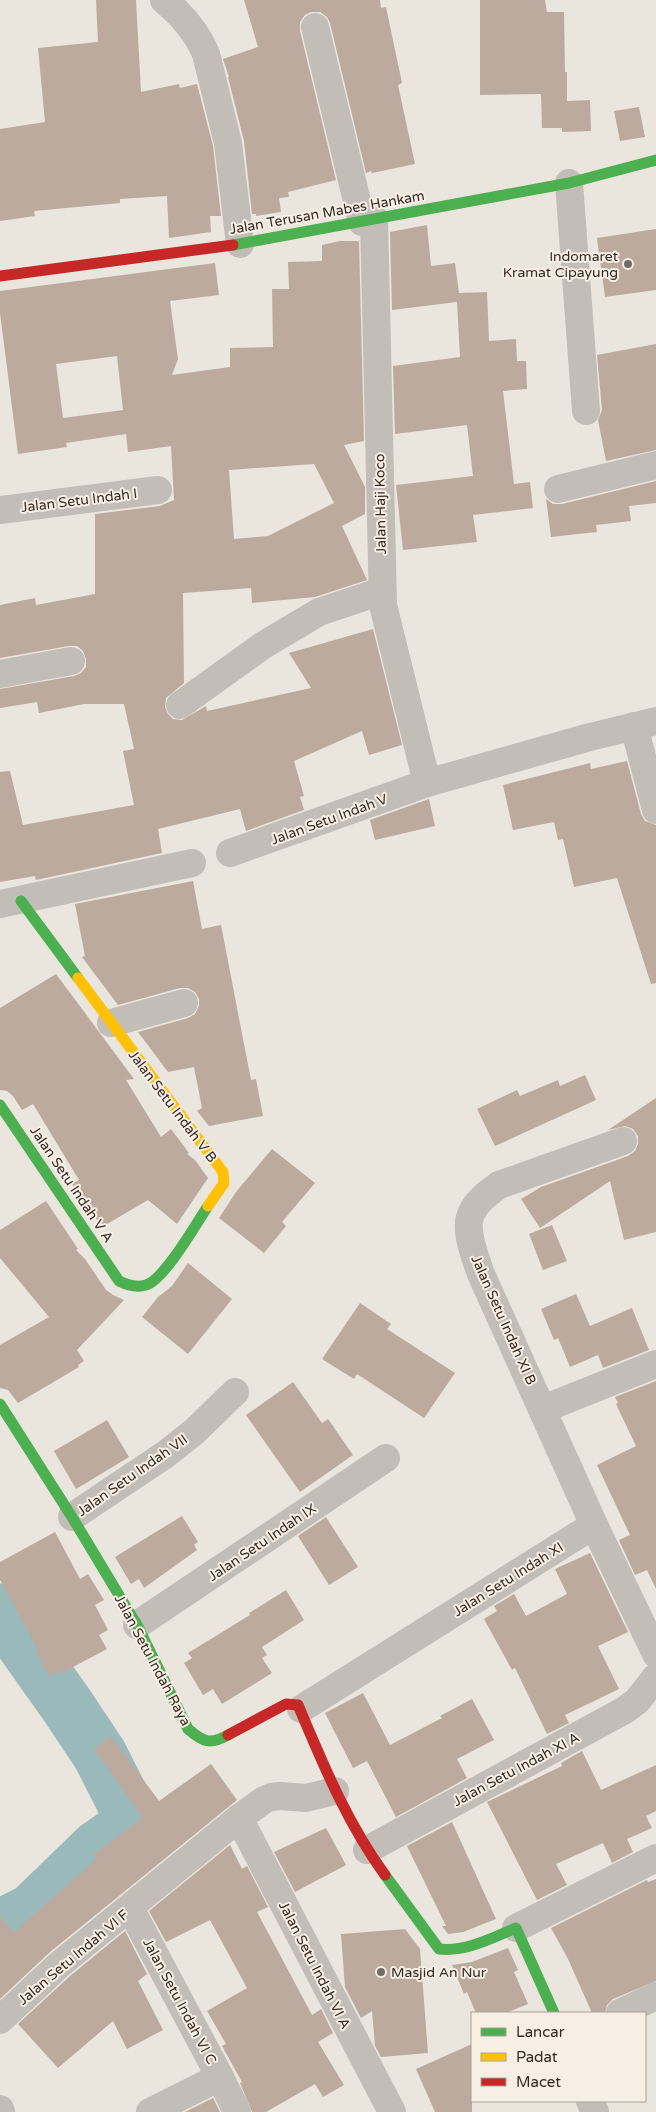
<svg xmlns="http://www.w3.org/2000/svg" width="656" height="2112" font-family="'Varela Round',sans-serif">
  <rect width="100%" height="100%" fill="#eae5dd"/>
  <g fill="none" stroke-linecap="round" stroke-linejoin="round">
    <path stroke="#9ab9ba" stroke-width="55" d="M0,1611L66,1704L100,1755L134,1822L97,1848L32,1911L0,1927"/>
  </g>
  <g fill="#bdaa9f" fill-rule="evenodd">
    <path d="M96,0H136L141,92L179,84L180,88L197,84L213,146L221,216H210L211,232L169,238L167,196L120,199V203L34,211L35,216L0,221V129L45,122L38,48L98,42Z"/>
    <path d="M244,0H380L381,8L386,7L402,83L398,85L415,164L372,173L371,171L366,173L330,23L327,17L320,12H311L305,15L300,22V31L336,180L288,192L289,197L279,198L281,212L256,216V214H252L244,141L228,77H229L223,59L258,47Z"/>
    <path d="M480,0H545L547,12H564L565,72H567V101L590,100L591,131L562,132V128H542L541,94L480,95Z"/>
    <path d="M639,107L645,137L620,141L614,111Z"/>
    <path d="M427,225L431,266L455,263L459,293L487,292L489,341L516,339L517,361H526L527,389L503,391L514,484L530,482L533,508L473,515L477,542L403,550L396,485L473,476L467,425L395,434L393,366L460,357L457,302L392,310L390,232Z"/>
    <path d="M656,229V290L605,297L597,238Z"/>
    <path d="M340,241H359L364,441L344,445L365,487V514L342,526L367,580L315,597L252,603L251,588L183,593L184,683L166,698L165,707L168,714L173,719L182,720L206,706L207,711L311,688L289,653L373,629L402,745L369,755L362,731L294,761L304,796L300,797L304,810L246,831L240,809L158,829L162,853L36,880L35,876L0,882V772L10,771L23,825L134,805L123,751L134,749L124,704H84L39,713L37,702L0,708V689L74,676L81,673L86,667V659L83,651L77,646H69L0,658V605L35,598L36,605L95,594V514L160,506L174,500L171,446L128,452L126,434L66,443L67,447L18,454L0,313V291L215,263L219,295L170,301L178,359L172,375L230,367V348L273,347L272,289H289L288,262L322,261V245ZM117,356L123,410L63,418L56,364ZM314,464L334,503L268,536L234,539L229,470Z"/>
    <path d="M656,344V450L606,461L598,420L602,410L597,355Z"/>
    <path d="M656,481V503L629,506L631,521L596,525L597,532L551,537L546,499L553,504H562Z"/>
    <path d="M627,761L641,814L645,821L656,825V983L651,984L617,878L574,887L563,839L558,840L554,822L513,830L503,785L590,763L591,769Z"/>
    <path d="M429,799L435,826L375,840L370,820Z"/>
    <path d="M193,881L202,929L221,925L251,1080L256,1079L263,1116L209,1126L197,1111L202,1108L194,1067L168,1072L138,1032L188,1018L195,1014L199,1006V999L195,992L188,988H180L118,1005L82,957L85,956L75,904Z"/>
    <path d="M56,974L134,1079L126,1080L161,1137L171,1129L189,1153L187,1154L195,1160L208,1178L177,1224L148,1200L102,1227L72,1184L79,1180L33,1104L22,1110L13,1096L7,1091L0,1090V1008Z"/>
    <path d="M585,1075L596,1100L495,1146L477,1109L517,1090L520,1096L558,1080L560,1086Z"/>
    <path d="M656,1098V1232L624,1240L610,1181L540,1228L521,1199L541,1187L628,1156L635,1151L638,1144V1136L633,1129L625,1126L608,1130Z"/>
    <path d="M272,1149L315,1183L282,1222L286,1226L264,1253L219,1218L236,1192Z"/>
    <path d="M46,1201L78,1249L76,1250L85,1259L106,1290L113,1295L124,1300L77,1350L84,1361L78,1365L79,1367L18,1403L8,1390L0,1388V1345L49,1317L0,1258V1230Z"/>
    <path d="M552,1225L567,1261L543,1270L529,1234Z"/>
    <path d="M188,1263L232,1299L188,1354L142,1317L158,1297L172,1286Z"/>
    <path d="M576,1294L590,1326L632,1308L649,1350L603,1368L598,1355L570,1367L558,1338L554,1340L541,1309Z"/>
    <path d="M360,1303L391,1324L387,1329L455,1373L424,1418L357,1374L354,1379L322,1359Z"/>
    <path d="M656,1381V1589L647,1570L635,1575L619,1540L630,1535L597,1465L636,1446L616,1404L618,1403L615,1397Z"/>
    <path d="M293,1382L322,1423L328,1419L353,1455L300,1492L246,1415Z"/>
    <path d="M107,1420L129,1457L76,1489L54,1451Z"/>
    <path d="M182,1516L198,1542L194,1545L197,1550L144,1588L139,1579L131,1584L115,1557Z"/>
    <path d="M326,1517L358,1567L329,1585L298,1536Z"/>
    <path d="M55,1532L80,1579L88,1574L104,1600L95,1605L108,1630L99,1635L107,1649L60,1674L58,1671L49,1676L37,1653L39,1652L0,1580V1562Z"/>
    <path d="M590,1553L628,1632L598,1646L619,1689L565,1715L569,1723L547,1734L515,1668L512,1670L484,1619L497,1611L494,1606L514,1594L526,1616L567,1594L555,1569Z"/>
    <path d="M286,1590L304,1620L262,1647L267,1655L262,1658L272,1673L222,1704L213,1689L203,1695L184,1663L192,1658L188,1653L250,1615L249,1613Z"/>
    <path d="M363,1693L390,1745L442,1718L440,1716L472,1699L494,1740L457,1759L467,1778L396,1817L367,1761L353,1768L325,1713Z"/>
    <path d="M111,1736L159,1801L211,1764L237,1800L50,1952L0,1999V1917L14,1932L97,1859L94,1854L143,1818L94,1749Z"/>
    <path d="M582,1751L601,1790L656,1765V1811L646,1816L652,1828L627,1839L633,1852L612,1863L603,1843L556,1864L567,1885L537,1900L487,1802L562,1766L561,1763Z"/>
    <path d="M452,1822L496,1919L463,1932L448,1934L442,1926H446L407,1846Z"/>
    <path d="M326,1828L346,1865L295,1892L274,1852Z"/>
    <path d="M230,1845L242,1869L247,1866L268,1907L257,1912L312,2015L321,2009L333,2033L318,2042L344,2085L323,2097L315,2084L266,2112H252L240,2083L242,2082L222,2046L226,2044L207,2011L247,1988L210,1920L166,1942L149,1911Z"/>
    <path d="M656,1879V1981L613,1999L607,2005L605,2013H592L568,1959L551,1928L647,1880L648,1882Z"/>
    <path d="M405,1929L420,1949L428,2053L381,2057L375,2046L372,2011L361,2018L345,1987L341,1934Z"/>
    <path d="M125,1931L147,1974L138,1981L163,2030L127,2049L113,2021L58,2068L18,2024L70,1976Z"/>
    <path d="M508,1948L518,1970L514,1972L528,2004L506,2013H476L467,1992L464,1994L452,1965L472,1962Z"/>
    <path d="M472,2044V2112H435L416,2069Z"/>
    <path d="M213,2098L220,2112H185Z"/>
  </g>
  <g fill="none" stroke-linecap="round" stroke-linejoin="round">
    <g stroke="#c3bdb7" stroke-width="28">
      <path d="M164,0C182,15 197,32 206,54L228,143L240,244"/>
      <path d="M315,27L362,222"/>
      <path d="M569,183L586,411"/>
      <path d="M374,219L383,605L427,783"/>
      <path d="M558,489L656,465"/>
      <path d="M0,510L158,490"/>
      <path d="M0,674L71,661"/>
      <path d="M180,705L262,646L319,612L382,591"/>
      <path d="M634,726L656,810"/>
      <path d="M230,853L427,783L590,737L656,721"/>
      <path d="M0,904L192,863"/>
      <path d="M111,1023L184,1003"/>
      <path d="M623,1141L499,1185C488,1193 474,1203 470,1217C465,1232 476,1260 481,1274L594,1525L656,1654"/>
      <path d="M543,1409L656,1364"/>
      <path d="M72,1517L166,1454L195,1431L235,1392"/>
      <path d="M137,1625L386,1458"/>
      <path d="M301,1709L594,1525"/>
      <path d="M239,1818L392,2112"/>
      <path d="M367,1850L625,1710L637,1701L656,1677"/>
      <path d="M130,1908L220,2077L150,2112"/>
      <path d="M516,1928L656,1858"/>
      <path d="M620,2013L656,1996"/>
      <path d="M0,2020L60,1964L239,1818L264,1800L271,1797L280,1796L306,1798L335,1791"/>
      <path d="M220,2077L237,2112"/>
      <path d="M590,2101L595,2112"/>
      <path d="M0,2109L1,2112"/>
    </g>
    <g stroke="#4caf50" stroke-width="11">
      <path d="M233,245L569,183L656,160"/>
      <path d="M21,901L78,978"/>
      <path d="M0,1105L119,1281C127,1285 136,1288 146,1285C164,1280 196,1224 208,1206"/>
      <path d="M0,1404L72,1517L137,1625L188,1729C203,1742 210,1745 228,1735"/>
      <path d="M385,1875L439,1949C466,1952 492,1938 516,1928L554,2013"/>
    </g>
    <path stroke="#ffc107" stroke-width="11" d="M78,978L223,1172L224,1183L208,1206"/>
    <g stroke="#c62828" stroke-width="11">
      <path d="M0,276L233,245"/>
      <path d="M228,1735L286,1704L298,1705C323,1764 347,1823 385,1875"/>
    </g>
  </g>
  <g fill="#736b66" stroke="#f8efe4" stroke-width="2">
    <circle cx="628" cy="264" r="5"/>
    <circle cx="381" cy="1972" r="5"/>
  </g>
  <g text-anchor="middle" stroke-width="4" stroke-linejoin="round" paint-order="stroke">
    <g font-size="14" fill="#332a26" stroke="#f8efe4">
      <text transform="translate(327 212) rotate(-10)" y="5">Jalan Terusan Mabes Hankam</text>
      <text transform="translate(79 500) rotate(-7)" y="5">Jalan Setu Indah I</text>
      <text transform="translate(380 504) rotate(-91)" y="5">Jalan Haji Koco</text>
      <text transform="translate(329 819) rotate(-20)" y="5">Jalan Setu Indah V</text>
      <text transform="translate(173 1106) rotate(53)" y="5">Jalan Setu Indah V B</text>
      <text transform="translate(72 1184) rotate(56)" y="5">Jalan Setu Indah V A</text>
      <text transform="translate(504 1320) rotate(66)" y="5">Jalan Setu Indah XI B</text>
      <text transform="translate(132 1475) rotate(-35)" y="5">Jalan Setu Indah VII</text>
      <text transform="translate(262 1542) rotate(-34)" y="5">Jalan Setu Indah IX</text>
      <text transform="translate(508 1579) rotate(-32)" y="5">Jalan Setu Indah XI</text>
      <text transform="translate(153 1660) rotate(62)" y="5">Jalan Setu Indah Raya</text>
      <text transform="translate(516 1769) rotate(-28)" y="5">Jalan Setu Indah XI A</text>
      <text transform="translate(73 1957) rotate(-40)" y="5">Jalan Setu Indah VI F</text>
      <text transform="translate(315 1965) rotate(63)" y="5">Jalan Setu Indah VI A</text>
      <text transform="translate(180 2001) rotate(62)" y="5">Jalan Setu Indah VI C</text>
    </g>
    <g font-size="14" fill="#332a26" stroke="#f8efe4" text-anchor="end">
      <text x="618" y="261">Indomaret<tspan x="618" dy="16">Kramat Cipayung</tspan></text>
      <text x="391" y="1977" text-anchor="start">Masjid An Nur</text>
    </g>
  </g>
  <rect x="471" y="2012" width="175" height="90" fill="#f8efe4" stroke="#a9a098"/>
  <rect x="481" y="2028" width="25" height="8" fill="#4caf50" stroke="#a9a098"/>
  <text x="516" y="2037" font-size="15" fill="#332a26">Lancar</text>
  <rect x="481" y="2053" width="25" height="8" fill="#ffc107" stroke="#a9a098"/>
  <text x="516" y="2062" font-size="15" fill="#332a26">Padat</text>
  <rect x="481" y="2078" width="25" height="8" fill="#c62828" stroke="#a9a098"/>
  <text x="516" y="2087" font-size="15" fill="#332a26">Macet</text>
</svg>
